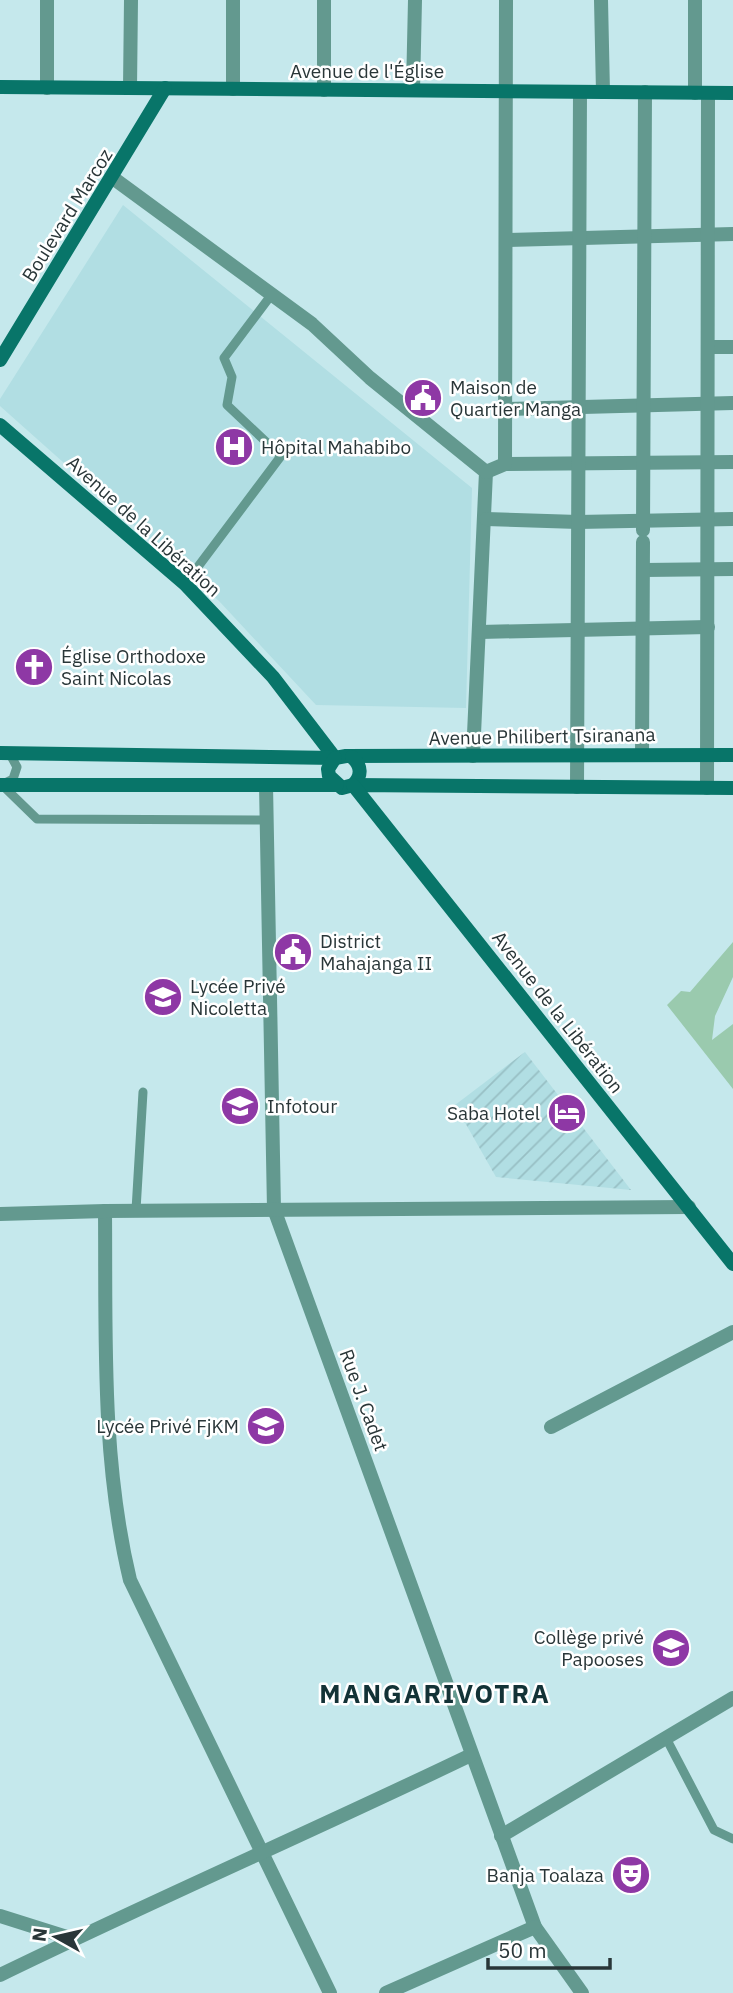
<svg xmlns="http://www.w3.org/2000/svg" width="733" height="1993" font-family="'IBM Plex Sans',sans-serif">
  <defs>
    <pattern id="industrial-furrows" width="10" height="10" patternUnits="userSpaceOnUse" patternTransform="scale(1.75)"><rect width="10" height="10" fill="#b1dee3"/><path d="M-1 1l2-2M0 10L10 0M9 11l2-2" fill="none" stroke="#98bfc4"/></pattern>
  </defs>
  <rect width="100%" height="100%" fill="#c5e8ec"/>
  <path fill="#b1dee3" d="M123,205L472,488L466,708L316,705L219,601L0,406V399Z"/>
  <path fill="url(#industrial-furrows)" d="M525,1052L631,1190L496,1177L455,1105Z"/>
  <path fill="#9acaae" d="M733,942V977L715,1016L712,1040L733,1024V1089L667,1005L681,991L690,992Z"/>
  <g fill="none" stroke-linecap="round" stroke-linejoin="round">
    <g stroke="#63998f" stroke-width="9">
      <path d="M185,584L281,456L227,405L232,377L224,358L272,294"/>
      <path d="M3,754L11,756L17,767L13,779L5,783"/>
      <path d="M3,786L37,819L265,820"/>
      <path d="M136,1210L143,1092"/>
      <path d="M666,1738L714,1830L733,1839"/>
    </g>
    <g stroke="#63998f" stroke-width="14">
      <path d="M47,0V88"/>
      <path d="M601,0L603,92"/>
      <path d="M130,88L131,0"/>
      <path d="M233,89V0"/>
      <path d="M324,90V0"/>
      <path d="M413,90L415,0"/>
      <path d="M695,93V0"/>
      <path d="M113,178L312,324L370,378L486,472L473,756"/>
      <path d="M507,240L733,234"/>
      <path d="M708,347H733"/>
      <path d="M507,409L733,403"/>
      <path d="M505,464L733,462"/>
      <path d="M486,472L505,464L506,0"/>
      <path d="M486,519L578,522L733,519"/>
      <path d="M643,530L645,92"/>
      <path d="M644,570L733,569"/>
      <path d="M480,632L708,627"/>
      <path d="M642,755L643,542"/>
      <path d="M266,785L274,1209L535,1927L582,1993"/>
      <path d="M577,787L580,92"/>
      <path d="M707,788L708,93"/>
      <path d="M105,1211C106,1334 101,1459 130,1580L330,1993"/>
      <path d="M0,1214L105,1211L689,1207"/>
      <path d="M551,1427L733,1332"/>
      <path d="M501,1836L733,1698"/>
      <path d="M0,1916L73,1939"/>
      <path d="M0,1975C156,1899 315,1830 471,1755"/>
      <path d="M386,1993L535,1927"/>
    </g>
    <g stroke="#087569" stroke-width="14">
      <path d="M0,87L733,93"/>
      <path d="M0,360L165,88"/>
      <path d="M0,425L185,584L273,677L335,758"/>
      <path d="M0,753L335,758L346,756L733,755"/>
      <path d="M352,757C362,766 362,776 353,785"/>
      <path d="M335,758L328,769L329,776L342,788L353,785L733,788"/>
      <path d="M0,785H337"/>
      <path d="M353,785L733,1264"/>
    </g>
  </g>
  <defs>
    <g id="civic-disc" transform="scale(2.0125)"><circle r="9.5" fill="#8e38a5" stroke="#fff"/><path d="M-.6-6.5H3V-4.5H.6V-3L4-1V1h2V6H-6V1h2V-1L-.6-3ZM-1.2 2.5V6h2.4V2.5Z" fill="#fff"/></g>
    <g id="hospital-disc" transform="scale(2.0125)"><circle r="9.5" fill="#8e38a5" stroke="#fff"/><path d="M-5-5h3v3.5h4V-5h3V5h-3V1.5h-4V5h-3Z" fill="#fff"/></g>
    <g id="church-disc" transform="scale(2.0125)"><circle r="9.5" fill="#8e38a5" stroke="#fff"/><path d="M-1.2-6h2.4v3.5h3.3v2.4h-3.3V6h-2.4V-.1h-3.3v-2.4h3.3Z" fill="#fff"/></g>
    <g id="school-disc" transform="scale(2.0125)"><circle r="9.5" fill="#8e38a5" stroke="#fff"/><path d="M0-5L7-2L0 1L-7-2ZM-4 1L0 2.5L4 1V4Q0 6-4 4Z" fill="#fff"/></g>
    <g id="hotel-disc" transform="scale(2.0125)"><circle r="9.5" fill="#8e38a5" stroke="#fff"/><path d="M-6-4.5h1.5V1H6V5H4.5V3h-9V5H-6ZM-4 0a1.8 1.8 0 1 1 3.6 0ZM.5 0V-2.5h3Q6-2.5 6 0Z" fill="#fff"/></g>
    <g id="theatre-disc" transform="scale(2.0125)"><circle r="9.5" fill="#8e38a5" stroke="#fff"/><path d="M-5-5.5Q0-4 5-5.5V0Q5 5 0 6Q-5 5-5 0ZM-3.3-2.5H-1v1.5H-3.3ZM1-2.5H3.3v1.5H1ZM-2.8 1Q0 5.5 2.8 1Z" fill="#fff"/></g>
  </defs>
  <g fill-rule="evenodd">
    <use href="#civic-disc" x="423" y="398"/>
    <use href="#hospital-disc" x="234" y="447"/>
    <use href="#church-disc" x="34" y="667"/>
    <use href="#civic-disc" x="293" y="952"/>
    <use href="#school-disc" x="163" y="997"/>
    <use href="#school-disc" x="240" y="1106"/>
    <use href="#hotel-disc" x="567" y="1113"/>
    <use href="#school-disc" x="266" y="1426"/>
    <use href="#school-disc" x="671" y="1648"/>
    <use href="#theatre-disc" x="631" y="1875"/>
  </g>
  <g text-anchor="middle" stroke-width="5" stroke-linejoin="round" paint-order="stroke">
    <g font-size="19" fill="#293638" stroke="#fff">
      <text x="367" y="78">Avenue de l'Église</text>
      <text transform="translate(67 215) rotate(-58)" y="7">Boulevard Marcoz</text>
      <text transform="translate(144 526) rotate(42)" y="7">Avenue de la Libération</text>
      <text transform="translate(542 736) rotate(-1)" y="7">Avenue Philibert Tsiranana</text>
      <text transform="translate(558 1012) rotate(52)" y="7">Avenue de la Libération</text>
      <text transform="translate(364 1400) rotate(70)" y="7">Rue J. Cadet</text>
    </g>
    <g font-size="19" fill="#293638" stroke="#fff" text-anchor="start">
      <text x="450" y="394">Maison de<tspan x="450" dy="22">Quartier Manga</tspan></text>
      <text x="261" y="454">Hôpital Mahabibo</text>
      <text x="61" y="663">Église Orthodoxe<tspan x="61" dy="22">Saint Nicolas</tspan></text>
      <text x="320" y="948">District<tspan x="320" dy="22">Mahajanga II</tspan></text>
      <text x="190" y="993">Lycée Privé<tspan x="190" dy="22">Nicoletta</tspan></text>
      <text x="267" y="1113">Infotour</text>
      <text x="540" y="1120" text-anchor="end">Saba Hotel</text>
      <text x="239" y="1433" text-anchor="end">Lycée Privé FjKM</text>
      <text x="644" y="1644" text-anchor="end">Collège privé<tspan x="644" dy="22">Papooses</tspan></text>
      <text x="604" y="1882" text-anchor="end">Banja Toalaza</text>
    </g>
    <g font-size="26" font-weight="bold" letter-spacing="2" fill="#133236" stroke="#fff">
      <text x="435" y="1703">MANGARIVOTRA</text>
    </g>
  </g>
  <g transform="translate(56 1937) rotate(278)" stroke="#ffffff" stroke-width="5" paint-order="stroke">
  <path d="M0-5L12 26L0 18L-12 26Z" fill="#293638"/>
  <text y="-10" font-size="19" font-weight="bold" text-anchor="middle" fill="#293638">N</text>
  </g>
  <path d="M488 1958v10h122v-10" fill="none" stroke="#293638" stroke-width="3.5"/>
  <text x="498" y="1958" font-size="21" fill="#293638" stroke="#ffffff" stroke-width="5" paint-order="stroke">50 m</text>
</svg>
